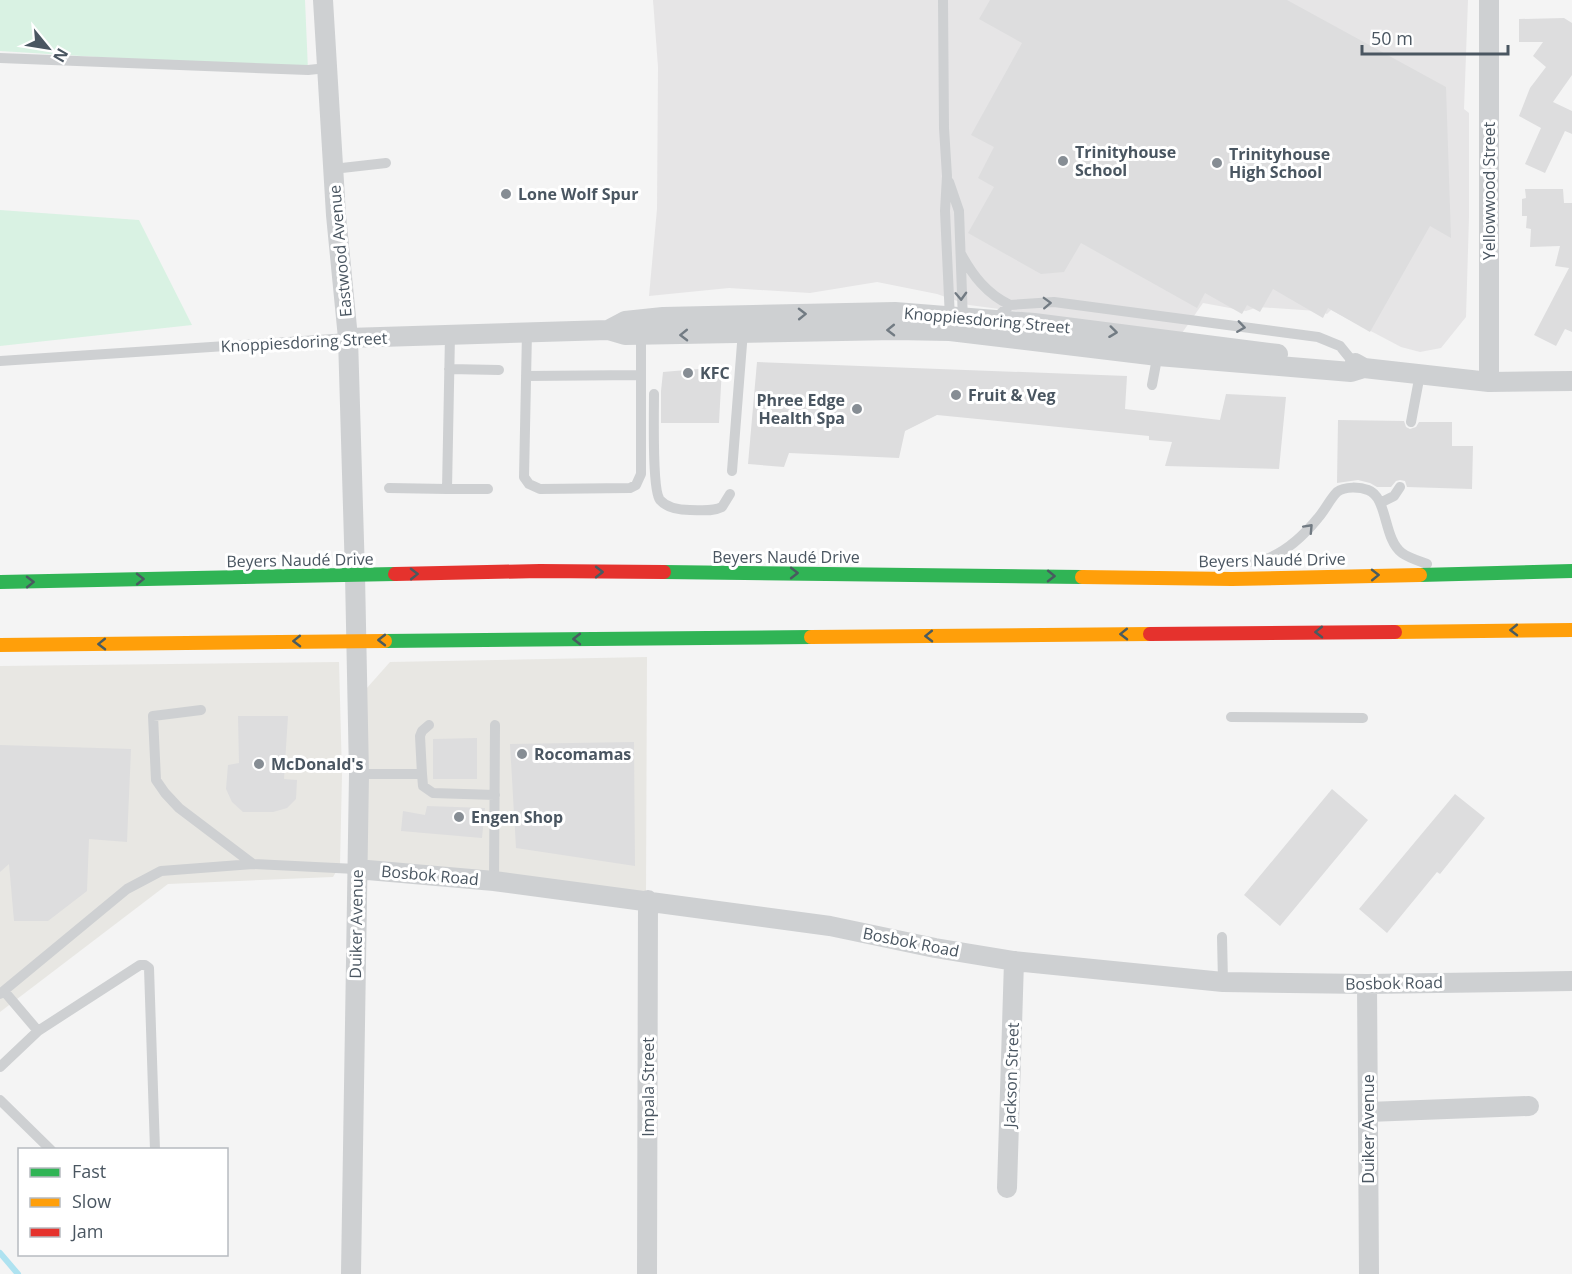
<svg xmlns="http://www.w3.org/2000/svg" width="1572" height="1274" font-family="'Open Sans',sans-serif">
	<rect width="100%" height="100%" fill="#f4f4f4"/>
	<!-- commercial -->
	<path fill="#e8e7e3" d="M647,657L646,895L365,860L366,689L390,662Z
		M339,662L342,774L340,865L333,877L168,884L0,1012V666Z"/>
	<!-- education -->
	<path fill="#e6e5e6" d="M653,0H1468L1464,109L1469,113V217L1466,317L1441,348L1420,352L1401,347L1331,310L1327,314L1317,311L1258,307L1246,311L1203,303L1182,333L969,305L937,294L877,282L810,293L729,288L649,296L657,209L658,67Z"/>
	<!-- green -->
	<path fill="#d9f2e3" d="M0,0H305L308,70L0,51Z
		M0,210L139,220L192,325L0,346Z"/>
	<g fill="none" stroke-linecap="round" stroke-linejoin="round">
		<!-- stream -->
		<path stroke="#aee2f0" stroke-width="6" d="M0,1253L18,1274"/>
	</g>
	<!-- building -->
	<path fill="#ddddde" d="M990,0H1287L1446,87L1451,238L1430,226L1370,332L1328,308L1323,318L1273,289L1260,312L1247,305L1242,314L1205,293L1197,308L1081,243L1064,272L1041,274L968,233L994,187L978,178L994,147L971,135L1022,43L979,19Z
		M1564,18L1572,23V75L1553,102L1572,111V134L1565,131L1545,173L1525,164L1541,128L1519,116L1530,88L1546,67L1533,56L1543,42H1519V19Z
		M1525,189H1563L1564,203H1572V332L1565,329L1556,346L1534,335L1569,268L1555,266L1560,246L1530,247L1531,229L1526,228L1527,216H1522V199L1526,198Z
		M757,362L1127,376L1125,409L1220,420L1226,394L1286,397L1279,469L1165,466L1172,442L1149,440V436L937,415L905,431L899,458L789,453L784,467L748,464Z
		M722,367L719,423H661V391L663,372Z
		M1338,420L1404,421L1406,427L1410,429L1416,427L1419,422H1452V446H1473L1472,489L1407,487L1405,481L1400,480L1396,481L1391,487H1377L1370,483L1358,480L1337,483Z
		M238,716H288L284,779L297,780L296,799L287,808L273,812H243L232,802L226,789L228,765L239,763Z
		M477,738V779H433V739Z
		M634,742L635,866L516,848L510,744Z
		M0,745L131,749L127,842L89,839L87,891L48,921H14L9,864L0,872Z
		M1332,789L1368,820L1280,926L1244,895Z
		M1455,794L1485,818L1440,874L1437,872L1387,933L1359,909Z
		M427,806L485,808L482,838L401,831L403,811L425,815Z"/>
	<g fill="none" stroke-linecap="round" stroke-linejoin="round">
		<!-- lane -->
		<path stroke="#ced0d2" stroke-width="10" d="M943,0L944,128L947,176L945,211L950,319
			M0,58L308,70L327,68
			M333,169L386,163
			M949,182L959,211L963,321
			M961,254C973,276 987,294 1010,305
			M995,319L1010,305L1054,302L1318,337L1340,346L1353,362
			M527,332L524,477L529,484L540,489L630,488L636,485L641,474V335
			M450,335L447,489H488
			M0,361L348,338
			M449,369L499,370
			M526,376L641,375
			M1152,385L1158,353
			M654,394C654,413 652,490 660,500C668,509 680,510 690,510C701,510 712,512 722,507L730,494
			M1411,422L1420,374
			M732,471L743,331
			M389,488L447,489
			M1380,503L1394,496L1400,487
			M1214,563C1231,563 1252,564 1269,558C1288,550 1305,534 1318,518C1325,510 1330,499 1337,492C1345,486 1360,487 1368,490C1388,497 1383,539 1402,553C1409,558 1419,561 1427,564
			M201,710L153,716L156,780L165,793L179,808L253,864L356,869
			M1231,717L1363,718
			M359,774H422L420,736L422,731L429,725
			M422,774L423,786L433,793L495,795
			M494,881L495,725
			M1222,937L1223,982
			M4,991L38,1031
			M0,994L127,889L161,871L253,864
			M0,1067L38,1031L140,965H145L149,968L155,1150
			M0,1100L51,1150"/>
		<!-- street -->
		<path stroke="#ced0d2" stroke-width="20" d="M323,0L336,215L348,338L355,575L359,774L351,1274
			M1489,0V382
			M608,330L625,321L663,317L895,312L1034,323L1278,354
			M348,338L608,330L625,335L895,330L950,331L1158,356L1351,372L1364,368
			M1355,363L1364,368L1489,382L1572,381
			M356,869L494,881L830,926L935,948L1014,961L1223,982L1367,984L1572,981
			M1367,984L1369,1274
			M1368,1112L1529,1106
			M1007,1188L1014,961
			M647,1274L648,900"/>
		<!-- fast -->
		<path stroke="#30b455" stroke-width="14" d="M664,572L1082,577
			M1420,575L1572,571
			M0,582L395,574
			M385,641L811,637"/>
		<!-- slow -->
		<path stroke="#ff9f0a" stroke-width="14" d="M1082,577L1232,579L1420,575
			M1395,632L1572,630
			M811,637L1150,634
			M0,645L385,641"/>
		<!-- jam -->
		<path stroke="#e5322d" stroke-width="14" d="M395,574L540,571L664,572
			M1150,634L1395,632"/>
	</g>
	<!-- one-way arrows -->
	<defs><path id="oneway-chevron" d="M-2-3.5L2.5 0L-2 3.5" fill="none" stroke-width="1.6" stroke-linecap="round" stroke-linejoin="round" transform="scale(1.5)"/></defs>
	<g stroke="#727b83">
		<use href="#oneway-chevron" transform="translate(961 296) rotate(88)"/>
		<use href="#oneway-chevron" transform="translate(1047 303) rotate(-2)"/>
		<use href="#oneway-chevron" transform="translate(802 314) rotate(-1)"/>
		<use href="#oneway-chevron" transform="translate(1241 327) rotate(8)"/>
		<use href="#oneway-chevron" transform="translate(891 330) rotate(179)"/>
		<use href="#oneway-chevron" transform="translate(1113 332) rotate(7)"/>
		<use href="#oneway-chevron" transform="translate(684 335) rotate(179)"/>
		<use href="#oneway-chevron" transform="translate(1309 528) rotate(-47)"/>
	</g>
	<g stroke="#495b60">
		<use href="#oneway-chevron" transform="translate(599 572)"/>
		<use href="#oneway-chevron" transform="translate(794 573)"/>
		<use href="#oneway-chevron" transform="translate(414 574) rotate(-1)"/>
		<use href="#oneway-chevron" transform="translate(1375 575) rotate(-1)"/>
		<use href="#oneway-chevron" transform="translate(1051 576) rotate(1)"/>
		<use href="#oneway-chevron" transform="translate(140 579) rotate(-1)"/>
		<use href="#oneway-chevron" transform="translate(30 582) rotate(-1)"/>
		<use href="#oneway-chevron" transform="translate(1514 630) rotate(179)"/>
		<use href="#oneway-chevron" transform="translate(1319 632) rotate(179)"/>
		<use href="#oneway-chevron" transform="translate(1124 634) rotate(179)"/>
		<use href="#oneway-chevron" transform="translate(929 636) rotate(179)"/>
		<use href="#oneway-chevron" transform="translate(577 639) rotate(180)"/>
		<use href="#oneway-chevron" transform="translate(382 640) rotate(180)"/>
		<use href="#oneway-chevron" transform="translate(297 641) rotate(179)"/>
		<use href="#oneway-chevron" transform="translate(102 644) rotate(179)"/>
	</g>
	<!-- markers -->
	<g fill="#868d94" stroke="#fff" stroke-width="2">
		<circle cx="1063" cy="161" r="6"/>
		<circle cx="1217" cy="163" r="6"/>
		<circle cx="506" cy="194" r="6"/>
		<circle cx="688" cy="373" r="6"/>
		<circle cx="956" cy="395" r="6"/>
		<circle cx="857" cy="409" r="6"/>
		<circle cx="522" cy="754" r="6"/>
		<circle cx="259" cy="764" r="6"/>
		<circle cx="459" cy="817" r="6"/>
	</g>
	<g text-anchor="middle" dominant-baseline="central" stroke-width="6" stroke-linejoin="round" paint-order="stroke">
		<!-- poi labels -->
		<g font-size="16" font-weight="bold" fill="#4a5661" stroke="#fff" text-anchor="start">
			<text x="1075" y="152">Trinityhouse<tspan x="1075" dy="18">School</tspan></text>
			<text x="1229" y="154">Trinityhouse<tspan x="1229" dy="18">High School</tspan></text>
			<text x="518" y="194">Lone Wolf Spur</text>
			<text x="700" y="373">KFC</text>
			<text x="968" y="395">Fruit &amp; Veg</text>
			<text x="845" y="400" text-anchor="end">Phree Edge<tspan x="845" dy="18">Health Spa</tspan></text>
			<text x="534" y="754">Rocomamas</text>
			<text x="271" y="764">McDonald's</text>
			<text x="471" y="817">Engen Shop</text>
		</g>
		<!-- street labels -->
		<g font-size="16" fill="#4a5661" stroke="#fff">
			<text transform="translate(1489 191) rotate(-90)">Yellowwood Street</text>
			<text transform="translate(340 251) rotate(-95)">Eastwood Avenue</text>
			<text transform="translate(987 320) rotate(5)">Knoppiesdoring Street</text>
			<text transform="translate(304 342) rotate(-3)">Knoppiesdoring Street</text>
			<text x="786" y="557">Beyers Naudé Drive</text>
			<text transform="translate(300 560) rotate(-1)">Beyers Naudé Drive</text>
			<text transform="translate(1272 560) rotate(-1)">Beyers Naudé Drive</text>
			<text transform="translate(430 875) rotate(5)">Bosbok Road</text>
			<text transform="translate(356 924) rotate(-89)">Duiker Avenue</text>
			<text transform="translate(911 942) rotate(11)">Bosbok Road</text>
			<text transform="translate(1394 983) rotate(-1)">Bosbok Road</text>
			<text transform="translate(1011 1075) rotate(-88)">Jackson Street</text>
			<text transform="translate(648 1087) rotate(-90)">Impala Street</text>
			<text transform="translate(1368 1129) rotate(-90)">Duiker Avenue</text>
		</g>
	</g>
	<!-- legend -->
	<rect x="18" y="1148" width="210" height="108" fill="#ffffff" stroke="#b7bbc0" stroke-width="1.5"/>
	<rect x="30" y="1168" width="30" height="9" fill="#30b455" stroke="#b7bbc0" stroke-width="1.5"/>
	<text x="72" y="1178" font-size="18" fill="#4a5661">Fast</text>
	<rect x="30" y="1198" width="30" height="9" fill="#ff9f0a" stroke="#b7bbc0" stroke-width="1.5"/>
	<text x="72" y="1208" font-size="18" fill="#4a5661">Slow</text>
	<rect x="30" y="1228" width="30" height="9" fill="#e5322d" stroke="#b7bbc0" stroke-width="1.5"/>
	<text x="72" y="1238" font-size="18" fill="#4a5661">Jam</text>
	<!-- north arrow -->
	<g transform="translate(48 48) rotate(120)" stroke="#ffffff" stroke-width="4.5" paint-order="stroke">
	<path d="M0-4.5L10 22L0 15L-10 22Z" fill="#4a5661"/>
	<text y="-9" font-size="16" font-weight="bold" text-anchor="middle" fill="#4a5661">N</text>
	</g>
	<!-- scale -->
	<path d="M1362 45v9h146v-9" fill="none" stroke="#4a5661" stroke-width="3"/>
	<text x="1371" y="45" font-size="18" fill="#4a5661" stroke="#ffffff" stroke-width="4.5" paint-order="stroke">50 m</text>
</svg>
